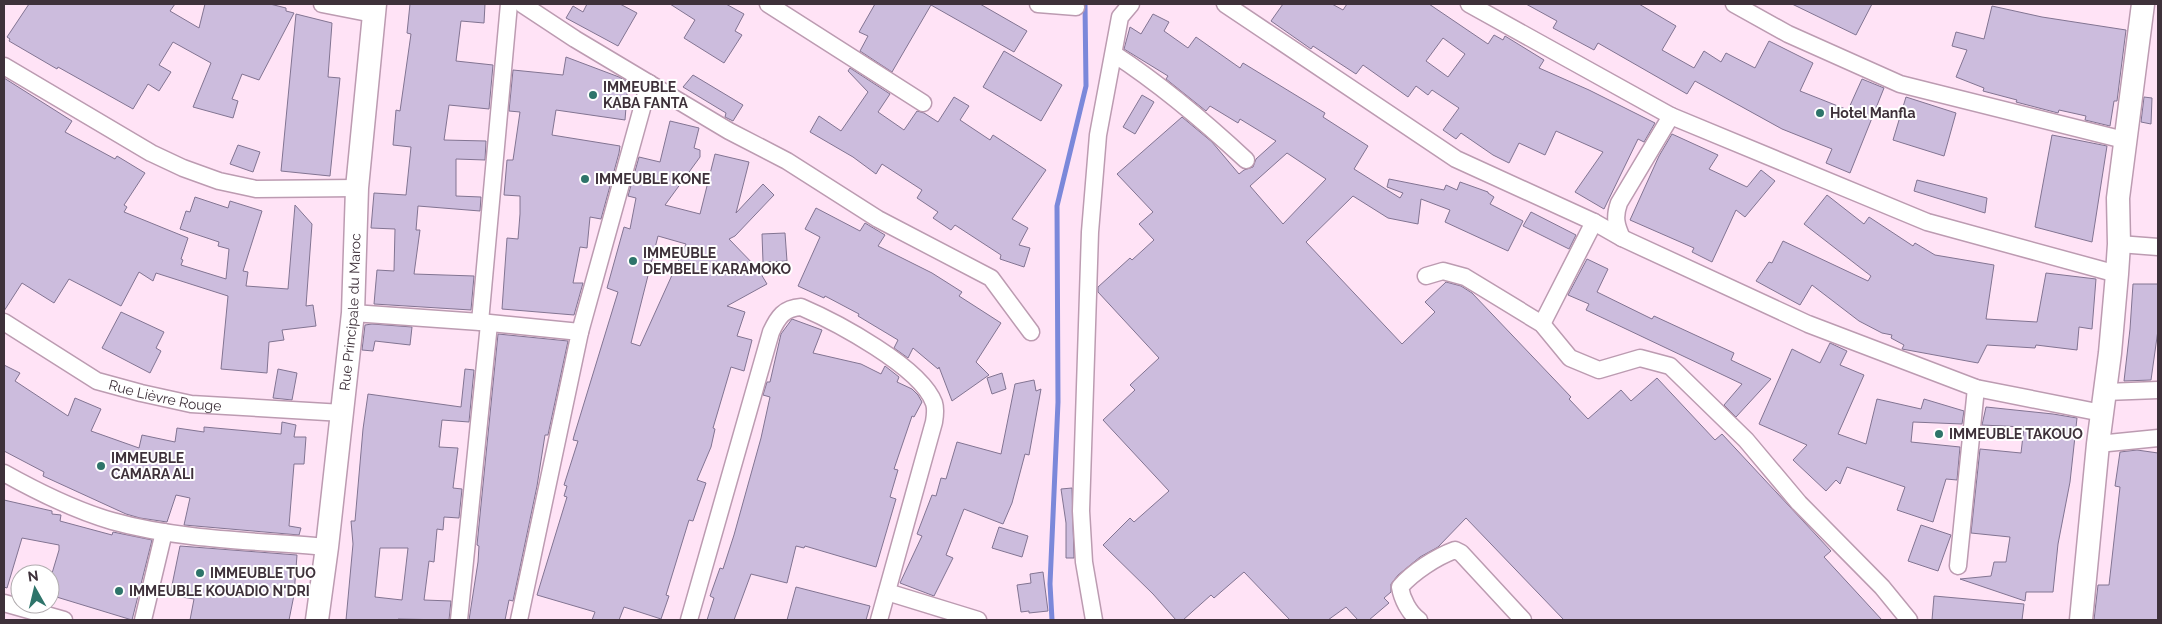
<svg xmlns="http://www.w3.org/2000/svg" width="2162" height="624" font-family="Raleway,sans-serif">
	<rect width="100%" height="100%" fill="#ffe3f6"/>
	<g fill="none" stroke-linecap="round" stroke-linejoin="round">
		<!-- stream -->
		<path stroke="#7b88da" stroke-width="5" d="M1052,620L1050,584L1058,402L1057,206L1086,86L1085,4"/>
	</g>
	<!-- building -->
	<path fill="#ccbcdd" stroke="#827492" fill-rule="evenodd" d="M29,4H175L170,11L199,28L205,4H270L286,8V11L294,13L259,80L242,74L232,99L238,101L233,118L193,107L211,63L173,42L159,65L171,72L159,91L148,84L133,109L58,67L57,69L9,41L10,39L7,37Z
		M410,4H485L484,23L461,21L456,61L493,65L489,109L449,105L444,140L486,141L485,160L456,159V196L481,197L480,211L418,206L416,230H420L414,274L474,276L471,310L374,304L377,270L394,271L395,229L371,228L374,193L406,195L411,147L393,145L396,110L400,111L411,34L407,33Z
		M587,4H620L637,13L618,46L566,18L573,6L583,12Z
		M670,4H726L744,14L735,31L742,35L724,63L684,38L695,20Z
		M875,4H980L1027,31L1014,52L931,5L892,72L860,51L868,36L859,32Z
		M1283,4H1332L1343,10L1347,4H1429L1488,44L1494,35L1503,40L1505,36L1544,60L1539,68L1589,90L1655,123L1644,142L1638,139L1604,209L1575,192L1603,152L1556,131L1545,155L1519,143L1509,163L1493,155L1461,133L1456,139L1443,130L1459,108L1432,90L1428,95L1416,86L1408,97L1363,65L1356,74L1313,46L1311,49L1271,21ZM1443,38L1465,54L1448,77L1426,61Z
		M1526,4H1639L1676,26L1662,50L1694,68L1704,51L1721,62L1726,53L1755,68L1769,41L1813,63L1800,91L1848,110L1862,79L1884,88L1850,173L1826,163L1832,149L1782,129L1695,81L1687,94L1598,43L1594,50L1553,28L1557,21Z
		M1792,4H1872L1856,35Z
		M1992,6L2042,17L2126,30L2117,101H2114L2110,126L2085,120L2086,116L2059,110L2058,113L2016,102L2017,100L1983,91L1984,88L1956,77L1967,50L1952,46L1956,32L1984,39Z
		M296,14L332,23L328,77L340,78L330,176L281,171Z
		M1153,14L1169,22L1164,31L1188,48L1196,37L1240,68L1243,63L1325,113L1323,117L1368,146L1354,169L1400,198L1403,193L1387,187L1389,179L1444,190L1446,185L1457,190L1460,182L1488,192V193L1494,197L1490,204L1523,221L1508,251L1445,222L1450,210L1421,199L1418,224L1388,218L1353,196L1306,242L1402,344L1435,312L1425,302L1446,282L1461,286L1472,293L1571,397L1569,399L1588,419L1621,390L1631,401L1657,378L1715,440L1722,434L1831,551L1824,557L1882,620H1564L1466,518L1438,547L1420,557L1398,575L1391,584V592L1384,598L1389,603L1369,620H1358L1346,607L1328,620H1290L1244,572L1214,598L1211,595L1183,620H1176L1153,594L1103,545L1130,518L1134,522L1169,491L1103,420L1135,390L1130,385L1159,358L1098,292V287L1130,258L1132,260L1154,240L1139,224L1153,212L1117,174L1182,117L1212,142L1239,174L1244,170L1253,167L1256,159L1276,141L1240,119L1238,123L1210,106L1206,111L1166,79L1168,76L1124,49L1130,27L1141,34ZM1287,153L1326,179L1283,224L1250,186Z
		M1004,51L1062,85L1041,121L983,87Z
		M566,57L619,77L628,82L625,120L556,110L552,135L620,146L619,153L601,219L590,217L587,248L580,247L573,283H583L574,315L502,309L507,238L518,239L520,214V196L504,195L507,160H513L520,112L509,111L513,70L563,75Z
		M850,68L890,94L878,112L904,130L917,111L924,113L938,122L954,97L969,106L960,120L990,140L993,135L1046,170L1012,219L1028,228L1019,245L1030,248L1024,267L1000,259L1001,255L955,225L951,230L933,218L938,212L917,198L922,190L882,164L876,174L853,157L810,132L819,116L841,131L868,92L848,71Z
		M693,75L743,105L733,121L725,117L726,113L683,87Z
		M4,78L72,121L65,132L115,159L117,156L145,173L124,205L127,207L124,212L188,238L181,259L183,260L181,265L226,279L229,249L218,246L219,242L180,229L186,211L190,212L195,197L228,208L230,201L262,211L243,271L248,272L246,286L288,289L295,205L312,224L306,306L313,305L316,326L282,330L284,340L269,342L267,373L221,369L228,296L156,273L153,281L139,272L121,306L69,279L54,303L22,283L4,311Z
		M1142,95L1154,102L1135,134L1123,127Z
		M1906,97L1956,113L1944,156L1893,140Z
		M2144,97L2152,98L2151,124L2141,122Z
		M670,121L699,128L694,148L700,150V157L665,205L700,214L715,154L749,162L736,213L763,184L774,195L735,236L729,239L758,269L767,284L727,306L745,312L737,336L752,340L744,371L731,367L713,428L715,429L711,447L697,480L706,483L693,521L689,520L666,595L669,596L661,619L624,607L619,620H592L595,612L537,595L567,497L564,496L567,486L564,485L578,441L573,440L574,436L618,292L607,288L624,227L630,229L636,198L628,196L639,157L660,162ZM658,236L686,244L640,346L631,343Z
		M1672,134L1718,155L1709,169L1747,187L1761,170L1775,181L1745,217L1736,210L1712,262L1692,252L1694,248L1630,220L1659,156Z
		M2052,135L2107,146L2092,242L2035,227Z
		M238,145L260,152L253,172L230,164Z
		M1917,180L1987,198L1985,213L1914,191Z
		M1827,195L1864,224L1869,217L1913,246L1915,243L1935,255L1994,265L1986,319L2037,322L2046,273L2096,279L2092,329L2079,327L2077,350L2036,345L2035,348L1987,345L1978,363L1902,349L1904,345L1891,338L1892,335L1882,333L1859,321L1812,285L1800,305L1756,281L1769,262L1772,263L1783,241L1868,281L1871,276L1804,224Z
		M816,208L860,231L865,223L885,235L878,246L932,273L962,292L959,296L1001,323L976,362L989,375L952,401L939,367L938,369L913,348L908,358L894,348L898,340L858,316L859,314L825,296L824,298L798,286L820,237L805,229Z
		M1531,212L1576,235L1569,249L1523,226Z
		M785,233L787,261L763,262L762,234Z
		M1587,259L1608,269L1597,292L1652,319L1654,316L1734,353L1731,360L1771,379L1736,417L1724,405L1742,384L1586,310L1589,304L1568,295Z
		M2133,284H2158V330L2151,380L2124,381L2130,329Z
		M121,312L164,332L156,348L161,351L150,373L102,348Z
		M792,319L822,330L813,353L861,364L881,374L885,366L899,377L897,382L912,389L918,395L922,402L914,417L912,416L894,469L898,470L890,497L896,499L876,567L805,546L804,548L796,546L787,583L751,574L734,620H707L714,598L710,596L720,568L723,569L734,535L761,438L770,397L763,395L767,382H770L781,334Z
		M372,324L412,327L410,345L375,341L373,351L362,350L365,325Z
		M498,334L568,341L548,435H545L537,486L513,601L509,600L505,620H469L478,562L479,546L477,545Z
		M1830,343L1847,351L1840,365L1864,375L1838,434L1866,444L1877,399L1921,409L1924,399L1964,411L1962,424L1913,422L1911,442L1960,447L1957,480L1946,479L1933,522L1897,510L1905,487L1847,467L1840,484L1836,480L1826,491L1793,460L1807,445L1759,424L1792,349L1820,363Z
		M4,365L20,373L15,381L68,416L75,398L101,409L91,431L139,448L142,435L175,442L177,428L204,432V427L281,434L282,422L296,425L294,437H306L304,464H294L289,526L301,528L299,535L184,525L190,498L176,495L167,522L140,518L126,514L43,476L44,472L4,451Z
		M278,369L297,373L292,400L273,398Z
		M465,369L474,370L469,422L442,420L439,447L458,448L453,488L462,489L459,518L444,517L443,530L437,529L434,562L429,561L424,600L451,601L449,620L398,619V620H346L353,544L351,521H355L363,429L368,394L461,407ZM380,548H408L402,600L375,597Z
		M1002,373L1006,389L992,394L987,378Z
		M1034,380L1036,391L1041,389L1029,455L1025,454L1012,503L1003,524L964,509L946,555L953,558L934,596L900,583L922,536L917,534L932,495L936,496L941,478L946,479L957,442L1001,454L1015,384Z
		M1986,407L2053,414L2077,418L2070,482L2058,544L2053,592H2026L2025,601L1960,579L1991,576L1994,562H2006L2010,537L1971,533L1980,449L2021,453L2024,427L1982,425Z
		M2137,450L2158,453V620H2094L2098,585H2109L2120,487L2115,486L2120,452Z
		M1072,488L1074,558H1066V523L1061,489Z
		M4,500L52,511V514L61,515L60,521L112,535L113,532L152,540L132,620L50,595V580L59,550V545L22,538L7,588L4,587Z
		M1921,525L1951,535L1938,571L1908,561Z
		M999,527L1028,536L1022,557L992,548Z
		M180,546L297,555L294,595L289,620H190L194,599L170,595Z
		M1043,572L1048,611L1029,613V611L1021,612L1017,585L1031,583L1030,574Z
		M796,587L870,606L866,620H787Z
		M1934,596L2024,604L2022,620H1932Z"/>
	<g fill="none" stroke-linecap="round" stroke-linejoin="round">
		<defs>
			<g id="street">
				<path d="M322,4L373,14"/>
				<path d="M522,4L575,39L729,131L787,161L878,219L991,278L1031,332"/>
				<path d="M768,4L923,103"/>
				<path d="M1038,4L1076,7"/>
				<path d="M1225,4L1456,159L1594,222L1622,238L1808,324L1976,388L2102,413"/>
				<path d="M1469,4L1671,116L1619,203C1614,217 1616,225 1622,238"/>
				<path d="M1734,4L1788,34L1900,84L2124,140"/>
				<path d="M1114,54C1163,86 1204,121 1246,160"/>
				<path d="M4,66L151,153L183,168L219,181L256,189L357,188"/>
				<path d="M1671,116L1927,222L2117,274"/>
				<path d="M2119,244L2158,247"/>
				<path d="M1426,276L1443,271L1465,277L1542,324L1570,358L1599,370L1640,358L1670,366L1746,440L1799,503L1882,587L1909,620"/>
				<path d="M353,313L480,322L580,332L519,620"/>
				<path id="s1" d="M4,322L97,381L141,393L191,404L343,413"/>
				<path d="M480,322L509,4"/>
				<path d="M1542,324L1594,222"/>
				<path d="M580,332L649,83"/>
				<path d="M2105,392L2158,390"/>
				<path d="M2098,444L2158,438"/>
				<path d="M4,473C38,492 74,510 112,521C179,540 258,541 327,547"/>
				<path d="M1958,566L1976,388"/>
				<path d="M887,592L978,620"/>
				<path d="M4,603L64,620"/>
				<path d="M143,620L164,532"/>
				<path d="M459,620L489,324"/>
				<path d="M689,620L771,332C778,317 784,308 801,307C836,322 921,367 934,403C936,409 935,416 934,422L879,620"/>
				<path d="M1094,620L1084,562L1081,511L1090,232L1098,135L1120,17L1131,4"/>
				<path d="M1419,620C1409,613 1402,599 1400,587C1413,572 1436,557 1455,550L1461,553L1523,620"/>
			</g>
			<g id="secondary">
				<path id="s2" d="M317,620L327,547L353,313L357,188L375,4"/>
				<path d="M2081,620L2098,444L2110,353L2117,274L2119,244L2118,198L2143,4"/>
			</g>
		</defs>
		<!-- street casing -->
		<use href="#street" stroke="#bc9bb1" stroke-width="19"/>
		<!-- secondary casing -->
		<use href="#secondary" stroke="#bc9bb1" stroke-width="25"/>
		<!-- street -->
		<use href="#street" stroke="#fff" stroke-width="16"/>
		<!-- secondary -->
		<use href="#secondary" stroke="#fff" stroke-width="22"/>
	</g>
	<!-- markers -->
	<g fill="#2e746a" stroke="#fff" stroke-width="2">
		<circle cx="593" cy="95" r="5"/>
		<circle cx="1820" cy="113" r="5"/>
		<circle cx="585" cy="179" r="5"/>
		<circle cx="633" cy="261" r="5"/>
		<circle cx="1939" cy="434" r="5"/>
		<circle cx="101" cy="466" r="5"/>
		<circle cx="200" cy="573" r="5"/>
		<circle cx="119" cy="591" r="5"/>
	</g>
	<g text-anchor="middle" dominant-baseline="central" stroke-width="4" stroke-linejoin="round" paint-order="stroke">
		<!-- poi labels -->
		<g font-size="14" font-weight="bold" fill="#3e313a" stroke="#fff" text-anchor="start">
			<text x="603" y="87">IMMEUBLE<tspan x="603" dy="16">KABA FANTA</tspan></text>
			<text x="1830" y="113">Hotel Manfla</text>
			<text x="595" y="179">IMMEUBLE KONE</text>
			<text x="643" y="253">IMMEUBLE<tspan x="643" dy="16">DEMBELE KARAMOKO</tspan></text>
			<text x="1949" y="434">IMMEUBLE TAKOUO</text>
			<text x="111" y="458">IMMEUBLE<tspan x="111" dy="16">CAMARA ALI</tspan></text>
			<text x="210" y="573">IMMEUBLE TUO</text>
			<text x="129" y="591">IMMEUBLE KOUADIO N'DRI</text>
		</g>
		<!-- street labels -->
		<g font-size="14" fill="#3e313a" stroke="#fff">
			<text stroke="none"><textPath href="#s2" startOffset="310">Rue Principale du Maroc</textPath></text>
			<text stroke="none"><textPath href="#s1" startOffset="180">Rue Lièvre Rouge</textPath></text>
		</g>
	</g>
	<!-- border -->
	<rect width="2162" height="624" fill="none" stroke="#3e313a" stroke-width="10"/>
	<!-- north arrow -->
	<g transform="translate(35 589) rotate(352)"><circle r="24" fill="#ffffff" stroke="#b2adb0"/>
	<path d="M0-4L9 19L0 12L-9 19Z" fill="#2e746a"/>
	<text y="-8" font-size="14" font-weight="bold" text-anchor="middle" fill="#3e313a">N</text>
	</g>
</svg>
